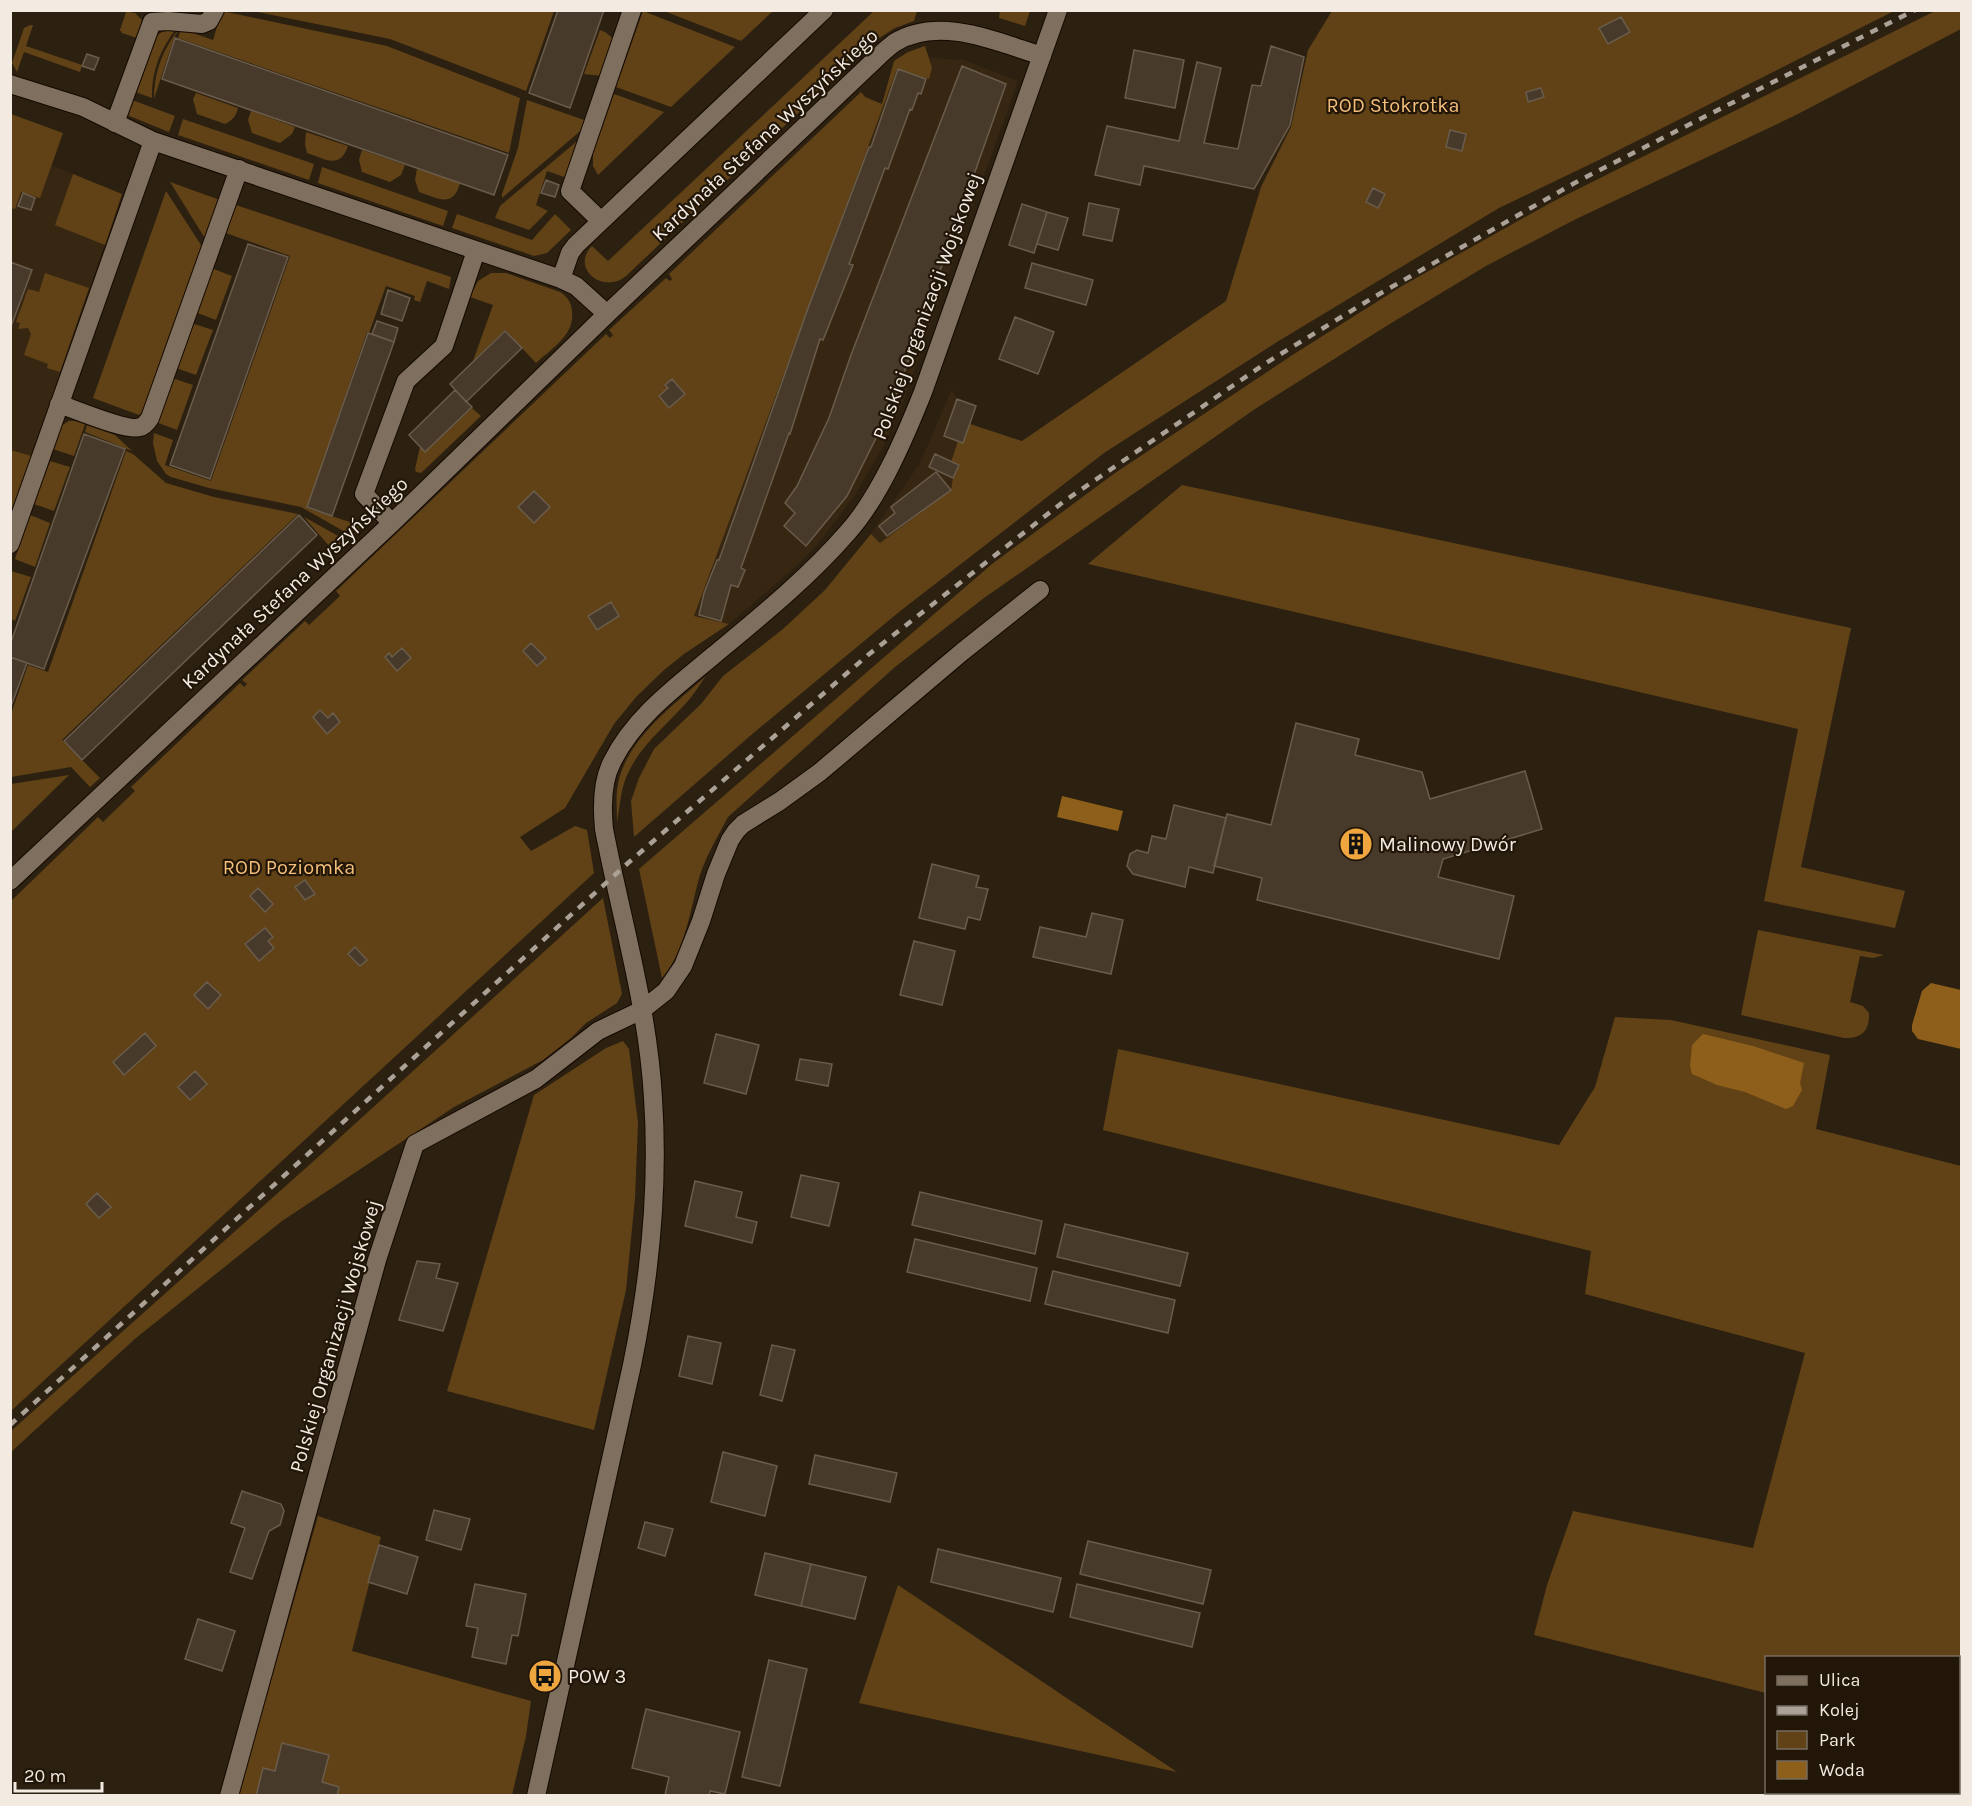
<svg xmlns="http://www.w3.org/2000/svg" width="1972" height="1806" font-family="Karla,sans-serif">
	<rect width="100%" height="100%" fill="#2c2011"/>
	<!-- built -->
	<path fill="#372712" d="M902,56L964,60L1018,81L900,410L882,448L855,495L818,544L794,568L729,624L694,616Z
		M11,149L122,194L11,516Z
		M952,389L957,399L976,406L963,443L958,441L951,461L959,465L953,478L951,490L880,543L871,534L920,463Z"/>
	<!-- green -->
	<path fill="#614216" d="M123,11L135,13L142,20L137,38L122,33L120,30L126,12Z
		M222,11L387,46L520,98L509,153L178,38L181,29L213,40Z
		M253,11H554L526,91L390,39Z
		M643,11L735,47L671,107L616,87Z
		M664,11H773L741,41Z
		M874,11H917L914,21L895,28L873,42L626,276C603,295 570,268 592,246L608,261Z
		M1000,11V10L1030,11L1025,26L999,18Z
		M1332,11H1894L1601,159L1499,208L1277,342L1104,453L899,612L750,736L634,837L631,801L639,778L654,749L701,704L723,676L783,629L825,590L871,534L880,543L951,490L953,478L959,466L951,462L958,441L963,442L970,424L1022,441L1226,301L1261,187L1291,127L1308,50Z
		M1935,11H1961V29L1792,117L1576,219L1486,266L1388,325L1255,409L984,598L895,667L728,817C718,836 707,854 700,875C690,909 686,950 662,978L639,869L992,564L1115,473L1294,354L1402,286L1552,202Z
		M30,25H33L26,46L82,65L80,72L24,52L17,72L12,63L24,28Z
		M176,29C160,49 151,73 152,98L135,92L155,37L162,32Z
		M179,29L174,38L154,99C154,73 162,50 179,29Z
		M600,30L605,32L615,40L603,76L584,74Z
		M925,46L932,68L929,79L897,69L694,616L729,624L684,654L664,670L636,697L614,724L565,808L520,837L531,851L575,826L587,830L594,873L11,1411V901L98,817L103,822L106,819L135,791L131,787L240,683L244,687L247,684L242,680L305,621L309,625L340,596L336,591L606,334L610,338L613,335L609,330L666,278L670,281L672,279L669,274L861,92L865,97L882,104L894,61L908,52Z
		M196,93L238,108C236,116 233,120 225,124L197,114L193,99Z
		M614,94L664,112L598,175L593,166V153Z
		M132,100L175,116L169,132L127,115Z
		M527,100L587,121L585,127L502,198V194L518,148Z
		M251,111L295,127L292,134L280,143L252,133L248,120Z
		M11,114L63,133L40,198L21,192L15,209L10,208Z
		M183,119L314,164L309,180L178,135Z
		M306,132L348,146C340,170 325,159 307,153L305,144Z
		M582,137L567,178L547,171L536,205L548,211L529,230L495,218L500,206Z
		M362,150L405,165L401,175L390,182L362,172L359,160Z
		M322,167L448,211L443,226L318,183Z
		M417,169L460,183C453,209 438,198 419,192L415,180Z
		M73,174L122,194L105,245L55,225Z
		M170,182L220,200L206,240Z
		M166,191L203,248L147,407L139,415L93,398Z
		M233,204L451,277L449,289L427,281L420,302L414,300L415,296L386,286L369,333L367,332L307,508L362,526L354,537L301,507L209,488L171,477L166,474L157,461L153,443L154,433L173,440L165,465L211,481L290,256L223,232Z
		M457,214L532,240L555,214L571,230L547,253L534,256L452,228Z
		M211,268L232,276L216,320L195,312Z
		M45,273L89,288L60,372L47,368L48,364L24,355L31,334L28,328L18,329L20,323L16,322L28,289L39,292Z
		M491,273H506L560,292C567,296 571,302 572,311C575,335 552,348 536,363L505,330L473,361L493,305L470,297L478,281Z
		M191,323L213,330L196,375L176,368Z
		M172,378L193,385L177,430L156,422Z
		M472,408L481,416L421,473L416,472L415,469L420,447L425,452Z
		M69,421H75L85,424L74,456L53,449L61,426Z
		M87,425L115,435L132,451L85,432Z
		M11,450L31,456L11,516Z
		M126,451L133,454L166,483L214,497L298,514L62,740L100,778L90,787L71,767L11,777V714L28,665L48,672Z
		M50,461L70,467L54,511L34,504Z
		M1182,485L1851,628L1801,867L1905,891L1895,928L1764,901L1798,729L1088,564Z
		M30,515L50,523L35,567L15,559Z
		M304,517L349,542L336,554Z
		M11,571L31,577L15,621L11,619Z
		M706,676C699,685 694,695 686,703C667,725 644,742 630,769C621,785 620,805 617,823C617,812 616,801 617,790C623,741 672,707 706,676Z
		M69,775L11,832V784Z
		M603,898L622,994L617,1003L586,1023L571,1038L543,1060L454,1107L282,1221L136,1338L11,1452V1431L335,1142Z
		M1758,930L1884,955L1873,958L1860,956L1850,1002L1863,1006L1869,1013C1870,1030 1862,1039 1844,1038L1741,1015Z
		M1615,1017L1671,1020L1830,1055L1816,1129L1961,1166V1760L1958,1759V1658H1766V1693L1534,1635L1547,1585L1573,1511L1753,1548L1805,1353L1585,1294L1591,1251L1103,1130L1118,1049L1559,1145L1595,1087Z
		M623,1041L629,1049L638,1123L635,1198L626,1290L594,1430L447,1391L534,1095L606,1048Z
		M318,1516L381,1537L352,1651L531,1701L526,1736L512,1795L238,1796Z
		M898,1585L1177,1772L859,1703Z"/>
	<!-- water -->
	<path fill="#8e5f1a" d="M1062,796L1123,811L1118,831L1057,817Z
		M1931,983L1961,990V1049L1918,1039L1912,1031V1025L1922,991Z
		M1703,1034L1753,1046L1804,1063L1800,1083L1802,1090L1793,1106L1786,1109L1745,1092L1717,1085L1692,1074L1690,1066L1692,1045Z
		M1959,1759L1961,1760V1795L1841,1796L1830,1793L1958,1792Z"/>
	<!-- building -->
	<path fill="#483a2b" stroke="#6a5c4b" stroke-width="1.5" d="M558,10H604L570,108L529,93Z
		M1621,17L1630,32L1608,44L1599,28Z
		M175,38L508,155L494,195L162,79Z
		M1271,46L1304,57L1290,125L1254,189L1144,166L1140,185L1095,175L1107,126L1179,141L1197,62L1221,68L1204,143L1238,149L1252,85L1261,86Z
		M1134,50L1184,60L1175,108L1125,98Z
		M87,54L99,58L94,70L82,66Z
		M962,66L1006,84L893,404L847,496L806,546L784,526L795,513L785,503L797,486L829,418L851,355Z
		M898,69L926,79L921,94L918,93L912,110L910,109L888,169L885,168L849,264L853,265L823,340L820,339L790,434L789,433L741,568L745,570L738,587L731,585L721,621L699,615L704,593L717,560H719L807,311L869,147H871Z
		M1541,88L1544,97L1528,102L1526,92Z
		M1450,130L1466,134L1462,151L1446,147Z
		M546,180L559,185L555,197L541,193Z
		M1373,188L1385,194L1378,208L1366,202Z
		M23,193L35,198L31,210L18,206Z
		M1089,203L1119,209L1112,241L1083,235Z
		M1022,204L1047,212L1034,253L1009,245Z
		M1047,212L1068,218L1058,250L1037,244Z
		M248,244L288,257L210,479L170,465Z
		M10,262L32,270L10,329Z
		M1032,263L1093,280L1086,305L1025,288Z
		M388,290L410,298L402,321L381,314Z
		M1015,317L1054,332L1038,374L999,359Z
		M377,321L398,328L394,342L372,334Z
		M505,331L522,348L466,402L450,384Z
		M368,333L394,342L332,516L307,507Z
		M672,379L685,394L669,408L659,396L668,388L665,385Z
		M455,390L472,407L425,452L409,435Z
		M957,399L976,406L963,443L944,436Z
		M84,434L125,449L44,669L10,657V645Z
		M935,454L959,465L953,478L929,467Z
		M936,472L951,490L887,536L879,526L895,513L891,507Z
		M534,491L550,507L534,523L518,507Z
		M299,515L317,535L82,760L64,741Z
		M611,602L619,616L597,630L588,616Z
		M531,643L546,658L537,666L523,651Z
		M402,648L411,658L397,671L385,657L389,653L392,657Z
		M10,657L27,663L10,709Z
		M320,710L328,718L333,713L340,722L327,734L313,717Z
		M1296,723L1359,739L1355,755L1422,772L1430,799L1525,771L1542,829L1443,859L1438,877L1514,896L1499,959L1257,900L1262,878L1214,866L1227,814L1271,825Z
		M1174,805L1226,818L1213,873L1189,867L1185,887L1133,874L1127,866L1130,854L1137,850L1148,853L1152,836L1166,839Z
		M932,864L979,876L976,887L988,889L980,920L968,917L965,929L919,918Z
		M305,880L315,894L305,900L295,887Z
		M258,888L273,904L265,912L250,896Z
		M1092,913L1123,920L1111,974L1033,957L1040,927L1086,937Z
		M265,928L273,937L268,941L274,948L259,961L245,944Z
		M914,941L955,951L942,1005L900,995Z
		M355,947L367,960L360,966L348,954Z
		M207,982L221,995L208,1009L194,995Z
		M145,1033L156,1046L124,1075L113,1062Z
		M716,1034L759,1045L746,1094L704,1083Z
		M800,1059L832,1064L828,1086L796,1080Z
		M195,1071L207,1084L190,1100L178,1087Z
		M801,1175L839,1183L829,1226L791,1217Z
		M695,1181L742,1192L736,1217L757,1222L752,1243L685,1226Z
		M920,1192L1042,1221L1035,1254L912,1225Z
		M97,1193L111,1207L99,1218L86,1204Z
		M1065,1224L1188,1253L1180,1286L1057,1257Z
		M915,1239L1037,1268L1030,1301L907,1272Z
		M417,1261L440,1264L436,1278L458,1283L443,1331L399,1320Z
		M1053,1271L1175,1300L1168,1333L1045,1304Z
		M688,1336L721,1343L712,1384L679,1376Z
		M772,1345L795,1350L782,1401L760,1395Z
		M723,1452L777,1466L765,1516L711,1502Z
		M815,1455L897,1473L890,1502L809,1484Z
		M242,1491L281,1504L284,1511L280,1525L269,1531L252,1579L230,1572L245,1528L231,1523Z
		M434,1510L470,1519L461,1550L426,1540Z
		M645,1522L673,1529L665,1556L638,1548Z
		M1088,1541L1211,1570L1203,1604L1080,1574Z
		M379,1545L418,1557L407,1594L368,1582Z
		M938,1549L1061,1578L1053,1612L931,1582Z
		M765,1553L811,1564L801,1606L755,1595Z
		M811,1564L866,1577L855,1619L801,1606Z
		M475,1584L526,1594L518,1636L512,1635L506,1664L472,1657L478,1628L466,1626Z
		M1077,1584L1200,1613L1192,1647L1070,1617Z
		M198,1619L235,1631L222,1671L185,1659Z
		M769,1660L807,1669L780,1786L742,1777Z
		M646,1709L740,1732L725,1794L710,1791L709,1796L665,1795L669,1777L632,1768Z
		M282,1743L329,1755L322,1782L339,1787L337,1796H256L263,1768L275,1771Z"/>
	<g fill="none" stroke-linecap="round" stroke-linejoin="round">
		<defs>
			<path id="minor" d="M10,84L83,107L153,141L561,279L576,286L607,314
				M115,123L152,22L168,21L202,24L209,21L215,10
				M601,221L570,191L632,10
				M561,279L570,253L576,245L824,10
				M59,404C74,409 128,432 140,427C145,426 147,422 150,418L239,169
				M392,523L364,494L406,381L444,346L476,251
				M10,544L153,141
				M10,881L392,523L607,314L880,55C884,51 889,47 894,43C939,15 997,42 1042,56
				M229,1796L377,1260L415,1144L536,1079L598,1031L642,1010L666,991L683,966L701,921L716,874L730,840L736,831L743,824L780,801L820,772L962,652L1040,590
				M536,1796L632,1365C650,1277 659,1188 653,1098C648,1007 621,918 604,829C602,808 602,781 612,762C634,717 677,686 714,655C761,616 808,578 848,532C880,496 905,437 923,392L1058,10"/>
		</defs>
		<!-- minor casing -->
		<use href="#minor" stroke="#140900" stroke-width="20"/>
		<!-- minor -->
		<use href="#minor" stroke="#7e6f5e" stroke-width="18"/>
		<!-- rail -->
		<path stroke="#aba196" stroke-width="4.5" stroke-dasharray="8 8" stroke-linecap="butt" d="M10,1425L628,863L868,655L1063,502L1266,363L1374,297L1580,180L1915,10"/>
	</g>
	<!-- icons -->
	<defs>
		<symbol id="building-disc" viewBox="-11 -11 22 22"><circle r="9.5" fill="#f0a63e" stroke="#221608"/><path d="M-4-6H4V6H1V3H-1V6H-4ZM-2.5-4.3h1.7v1.8h-1.7ZM.8-4.3h1.7v1.8H.8ZM-2.5-1h1.7V.8h-1.7ZM.8-1h1.7V.8H.8Z" fill="#111"/></symbol>
		<symbol id="bus-disc" viewBox="-11 -11 22 22"><circle r="9.5" fill="#f0a63e" stroke="#221608"/><path d="M-5-6H5V4H4V6H2V4H-2V6H-4V4H-5ZM-3.5-4V0h7V-4ZM-3.5 1.2v1.5H-2V1.2ZM2 1.2v1.5H3.5V1.2Z" fill="#111"/></symbol>
	</defs>
	<g fill-rule="evenodd">
		<use href="#building-disc" x="1337" y="825" width="38" height="38"/>
		<use href="#bus-disc" x="526" y="1657" width="38" height="38"/>
	</g>
	<g text-anchor="middle" dominant-baseline="central" stroke-width="4.5" stroke-linejoin="round" paint-order="stroke">
		<!-- park labels -->
		<g font-size="20" fill="#f5bf7b" stroke="#221608">
			<text x="1393" y="105">ROD Stokrotka</text>
			<text x="289" y="867">ROD Poziomka</text>
		</g>
		<!-- street labels -->
		<g font-size="20" fill="#f3eae1" stroke="#221608">
			<text transform="translate(765 135) rotate(-43)">Kardynała Stefana Wyszyńskiego</text>
			<text transform="translate(927 306) rotate(-70)">Polskiej Organizacji Wojskowej</text>
			<text transform="translate(295 583) rotate(-43)">Kardynała Stefana Wyszyńskiego</text>
			<text transform="translate(335 1336) rotate(-74)">Polskiej Organizacji Wojskowej</text>
		</g>
		<!-- poi labels -->
		<g font-size="20" fill="#f3eae1" stroke="#221608" text-anchor="start">
			<text x="1379" y="844">Malinowy Dwór</text>
			<text x="568" y="1676">POW 3</text>
		</g>
	</g>
	<!-- border -->
	<rect width="1972" height="1806" fill="none" stroke="#f3eae1" stroke-width="24"/>
	<!-- legend -->
	<rect x="1765" y="1656" width="195" height="138" fill="#221608" stroke="#766b5f" stroke-width="1.5"/>
	<rect x="1777" y="1676" width="30" height="9" fill="#7e6f5e" stroke="#766b5f" stroke-width="1.5"/>
	<text x="1819" y="1686" font-size="18" fill="#f3eae1">Ulica</text>
	<rect x="1777" y="1706" width="30" height="9" fill="#aba196" stroke="#766b5f" stroke-width="1.5"/>
	<text x="1819" y="1716" font-size="18" fill="#f3eae1">Kolej</text>
	<rect x="1777" y="1731" width="30" height="18" fill="#614216" stroke="#766b5f" stroke-width="1.5"/>
	<text x="1819" y="1746" font-size="18" fill="#f3eae1">Park</text>
	<rect x="1777" y="1761" width="30" height="18" fill="#8e5f1a" stroke="#766b5f" stroke-width="1.5"/>
	<text x="1819" y="1776" font-size="18" fill="#f3eae1">Woda</text>
	<!-- scale -->
	<path d="M15 1782v9h87v-9" fill="none" stroke="#f3eae1" stroke-width="3"/>
	<text x="24" y="1782" font-size="18" fill="#f3eae1" stroke="#221608" stroke-width="4.5" paint-order="stroke">20 m</text>
</svg>
